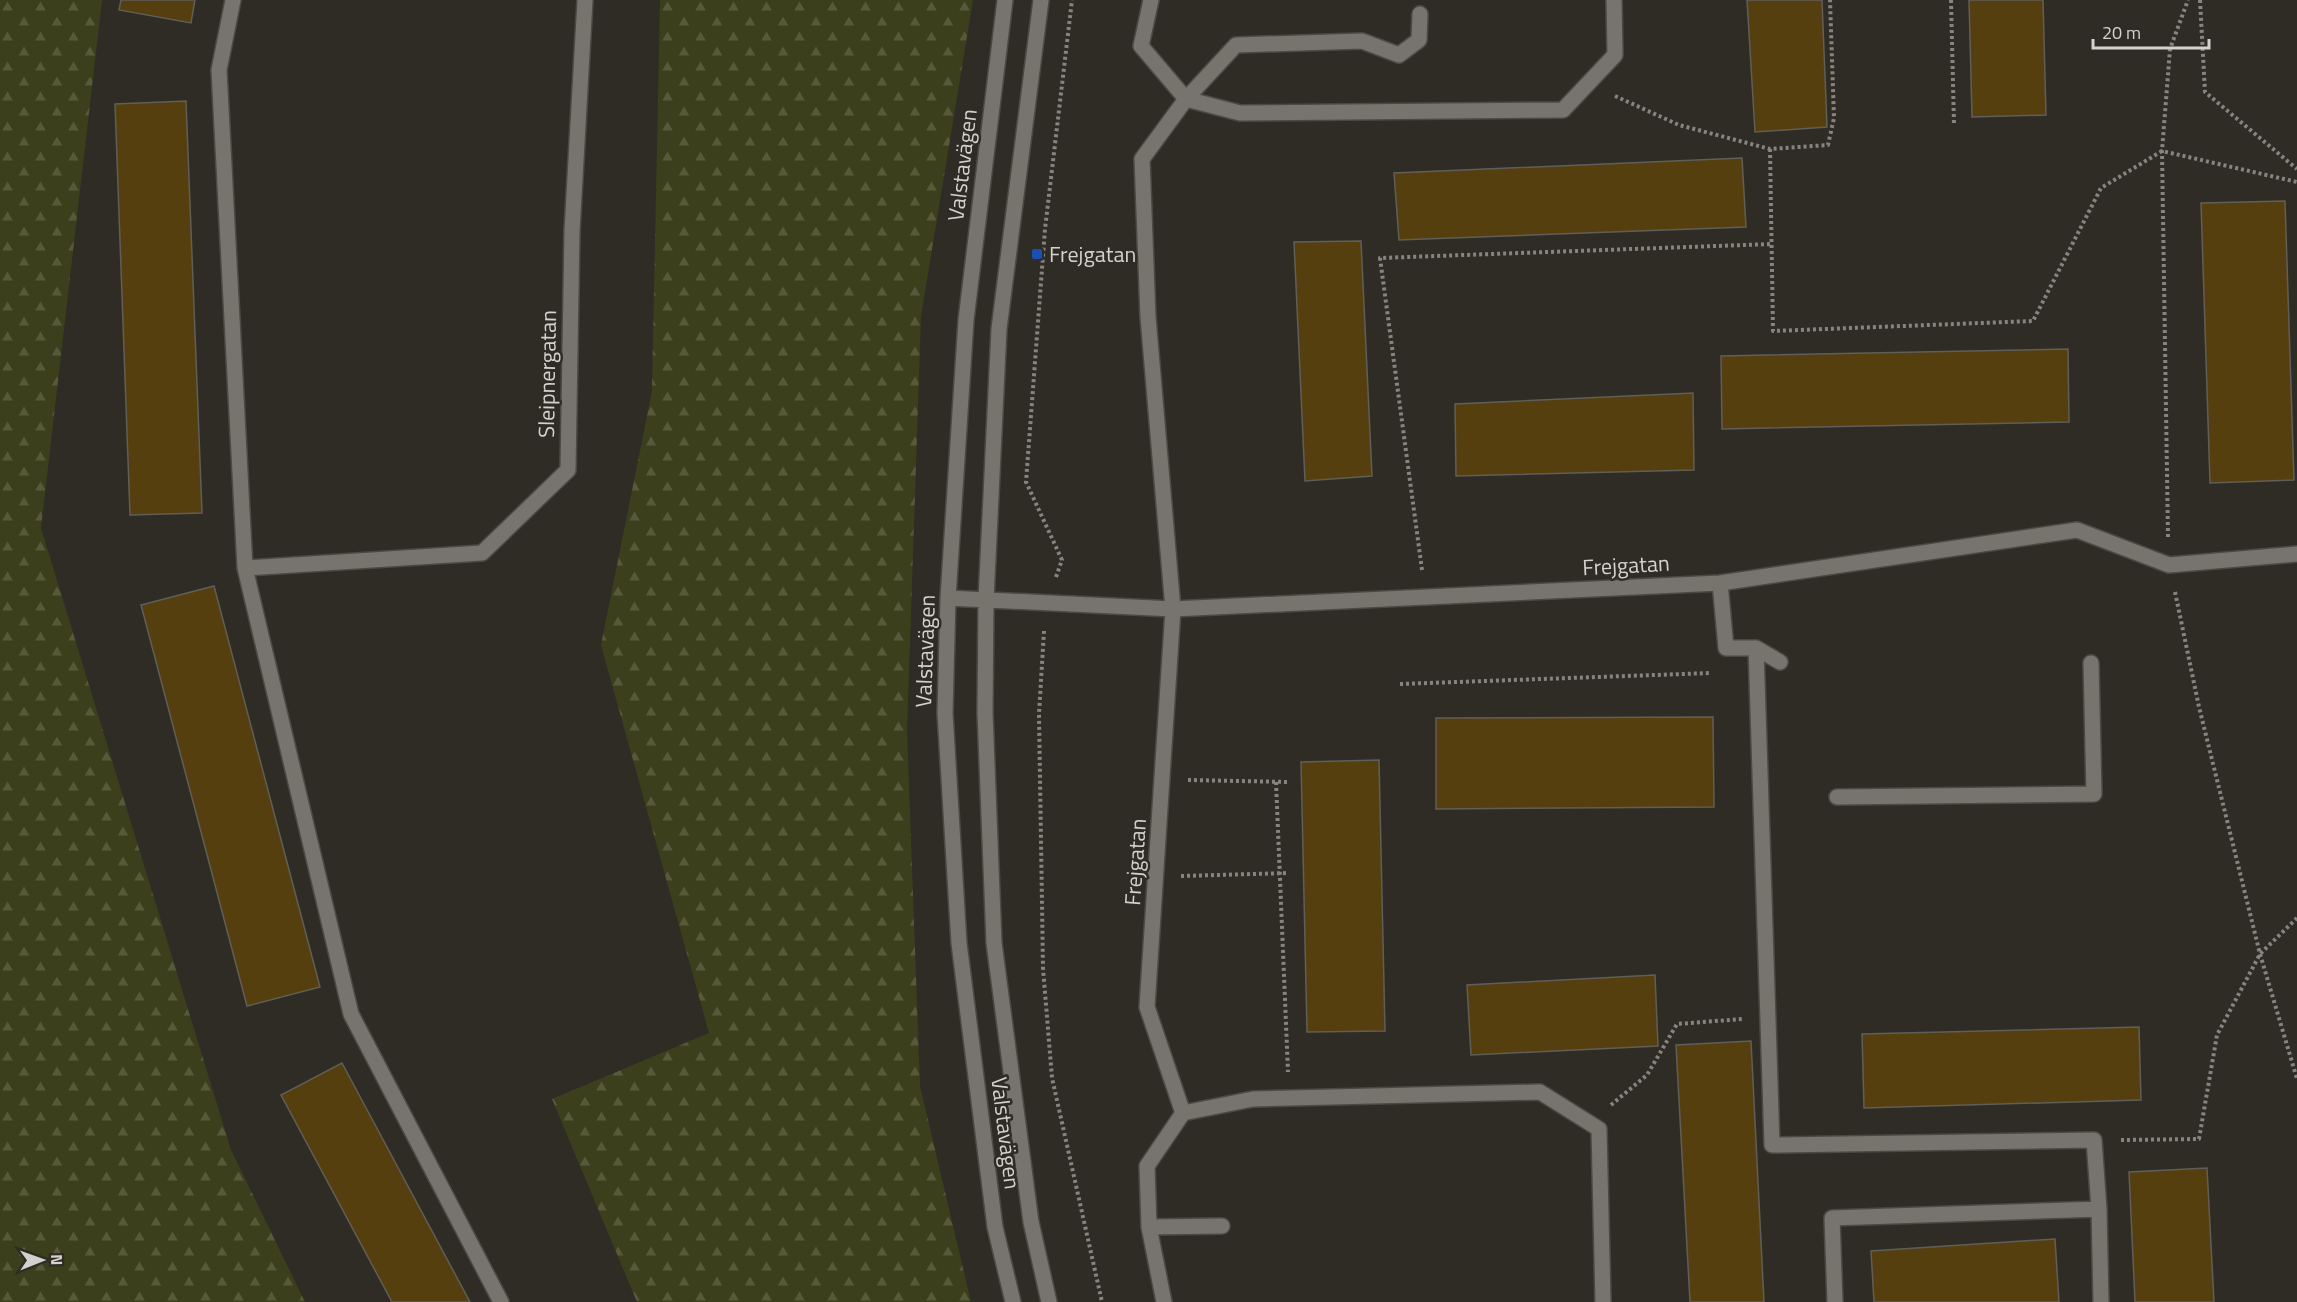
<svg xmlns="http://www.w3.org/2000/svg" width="2297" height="1302" font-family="'Titillium Web',sans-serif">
	<defs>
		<pattern id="forest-firs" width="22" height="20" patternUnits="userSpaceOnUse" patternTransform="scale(1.5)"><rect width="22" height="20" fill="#3b3f1b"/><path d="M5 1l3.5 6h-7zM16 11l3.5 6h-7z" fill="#565a3b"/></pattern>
	</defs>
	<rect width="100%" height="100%" fill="#2f2c26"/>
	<!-- forest -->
	<path fill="url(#forest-firs)" d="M0,0H102L41,528L231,1150L305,1302H0Z
		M660,0H973L921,316L907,731L920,1086L971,1302H637L552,1099L709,1033L601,645L652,391Z"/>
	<!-- building -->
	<path fill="#563f0e" stroke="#615e58" stroke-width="1.5" d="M121,0H195L191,23L119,10Z
		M1747,0H1822L1827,127L1755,132Z
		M1969,0H2043L2046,115L1972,117Z
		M186,101L202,513L130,515L115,104Z
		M1742,158L1746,227L1399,240L1394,173Z
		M2285,201L2294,480L2210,483L2201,203Z
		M1361,241L1372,476L1305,481L1294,242Z
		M2068,349L2069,422L1722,429L1721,356Z
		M1693,393L1694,470L1456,476L1455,404Z
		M214,586L320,987L247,1006L141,605Z
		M1713,717L1714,807L1436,809V718Z
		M1379,760L1385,1031L1307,1032L1301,762Z
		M1655,975L1658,1046L1471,1055L1467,985Z
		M2139,1027L2141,1100L1864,1108L1862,1034Z
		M1751,1041L1764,1302H1690L1676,1045Z
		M342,1063L470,1302H392L281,1095Z
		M2207,1168L2214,1302H2135L2129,1172Z
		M2055,1239L2059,1302H1874L1871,1251Z"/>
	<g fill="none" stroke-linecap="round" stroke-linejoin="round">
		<defs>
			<path id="minor" d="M233,0L219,70L245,568L482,553L568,470L572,231L585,0
				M1005,0L966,320L948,598L945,713L959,943L995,1227L1013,1302
				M1041,0L999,329L986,600L985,713L994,943L1031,1222L1049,1302
				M1151,0L1141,46L1186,99L1236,45L1362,41L1399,55L1419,40L1420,14
				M245,568L351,1014L501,1302
				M1720,583L1726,648H1756L1772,1145L2094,1140L2099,1209
				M948,598L1173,609L1720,583L2077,530L2169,565L2297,554
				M1756,648L1780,662
				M1837,797L2094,794L2091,663
				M1183,1113L1147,1007L1173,609L1148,317L1142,159L1186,99L1240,113L1563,110L1615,55L1614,0
				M1222,1226L1149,1227L1147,1166L1183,1113L1253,1099L1540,1092L1599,1129L1603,1302
				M1149,1227L1164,1302
				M1835,1302L1832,1218L2099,1209L2101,1302"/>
		</defs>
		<!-- minor casing -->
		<use href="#minor" stroke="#4c4944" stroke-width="18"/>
		<!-- path -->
		<path stroke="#87847f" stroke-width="4" stroke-dasharray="3 3" stroke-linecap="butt" d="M1951,0L1954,124
			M2200,0L2205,92L2297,169
			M1615,96L1679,125L1770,149L1828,145L1834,118L1830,0
			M1770,149L1773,331L2033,321L2101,188L2162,151L2297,182
			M2168,537L2162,151L2170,49L2188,0
			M1422,570L1380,258L1772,244
			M1056,577L1062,560L1026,482L1045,229L1072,0
			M2175,592L2199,707L2260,954L2297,1079
			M1044,631L1039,714L1043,968L1052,1078L1102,1302
			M1400,684L1711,673
			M1188,780L1289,782
			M1276,782L1288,1072
			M1181,876L1288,873
			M1611,1105L1647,1075L1677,1024L1742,1019
			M2121,1140L2199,1139L2217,1035L2260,954L2297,918"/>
		<!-- minor -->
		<use href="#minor" stroke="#77746e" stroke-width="15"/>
	</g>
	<!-- markers -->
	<rect fill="#1a4fb4" stroke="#2f2c26" stroke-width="2" x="1031" y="248" width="12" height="12" rx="3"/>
	<g text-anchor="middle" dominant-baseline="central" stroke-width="5" stroke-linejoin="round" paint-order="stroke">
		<!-- street labels -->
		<g font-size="22" fill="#d4d2ce" stroke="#2f2c26">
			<text transform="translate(962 165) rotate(-83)">Valstavägen</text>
			<text transform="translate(547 374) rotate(-89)">Sleipnergatan</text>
			<text transform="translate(1626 565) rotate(-3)">Frejgatan</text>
			<text transform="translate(925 651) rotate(-88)">Valstavägen</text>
			<text transform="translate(1135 862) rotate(-86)">Frejgatan</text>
			<text transform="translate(1006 1133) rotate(83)">Valstavägen</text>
		</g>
		<!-- poi labels -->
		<g font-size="22" fill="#d4d2ce" stroke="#2f2c26" text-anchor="start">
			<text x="1049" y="254">Frejgatan</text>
		</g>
	</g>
	<!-- north arrow -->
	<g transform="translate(42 1260) rotate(89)" stroke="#2f2c26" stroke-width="4.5" paint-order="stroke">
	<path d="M0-4.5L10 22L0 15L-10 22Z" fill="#d4d2ce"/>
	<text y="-9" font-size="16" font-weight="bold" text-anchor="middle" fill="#d4d2ce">N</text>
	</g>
	<!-- scale -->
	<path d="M2093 39v9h116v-9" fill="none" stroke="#d4d2ce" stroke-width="3"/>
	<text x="2102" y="39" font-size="18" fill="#d4d2ce" stroke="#2f2c26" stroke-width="4.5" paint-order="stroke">20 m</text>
</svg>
